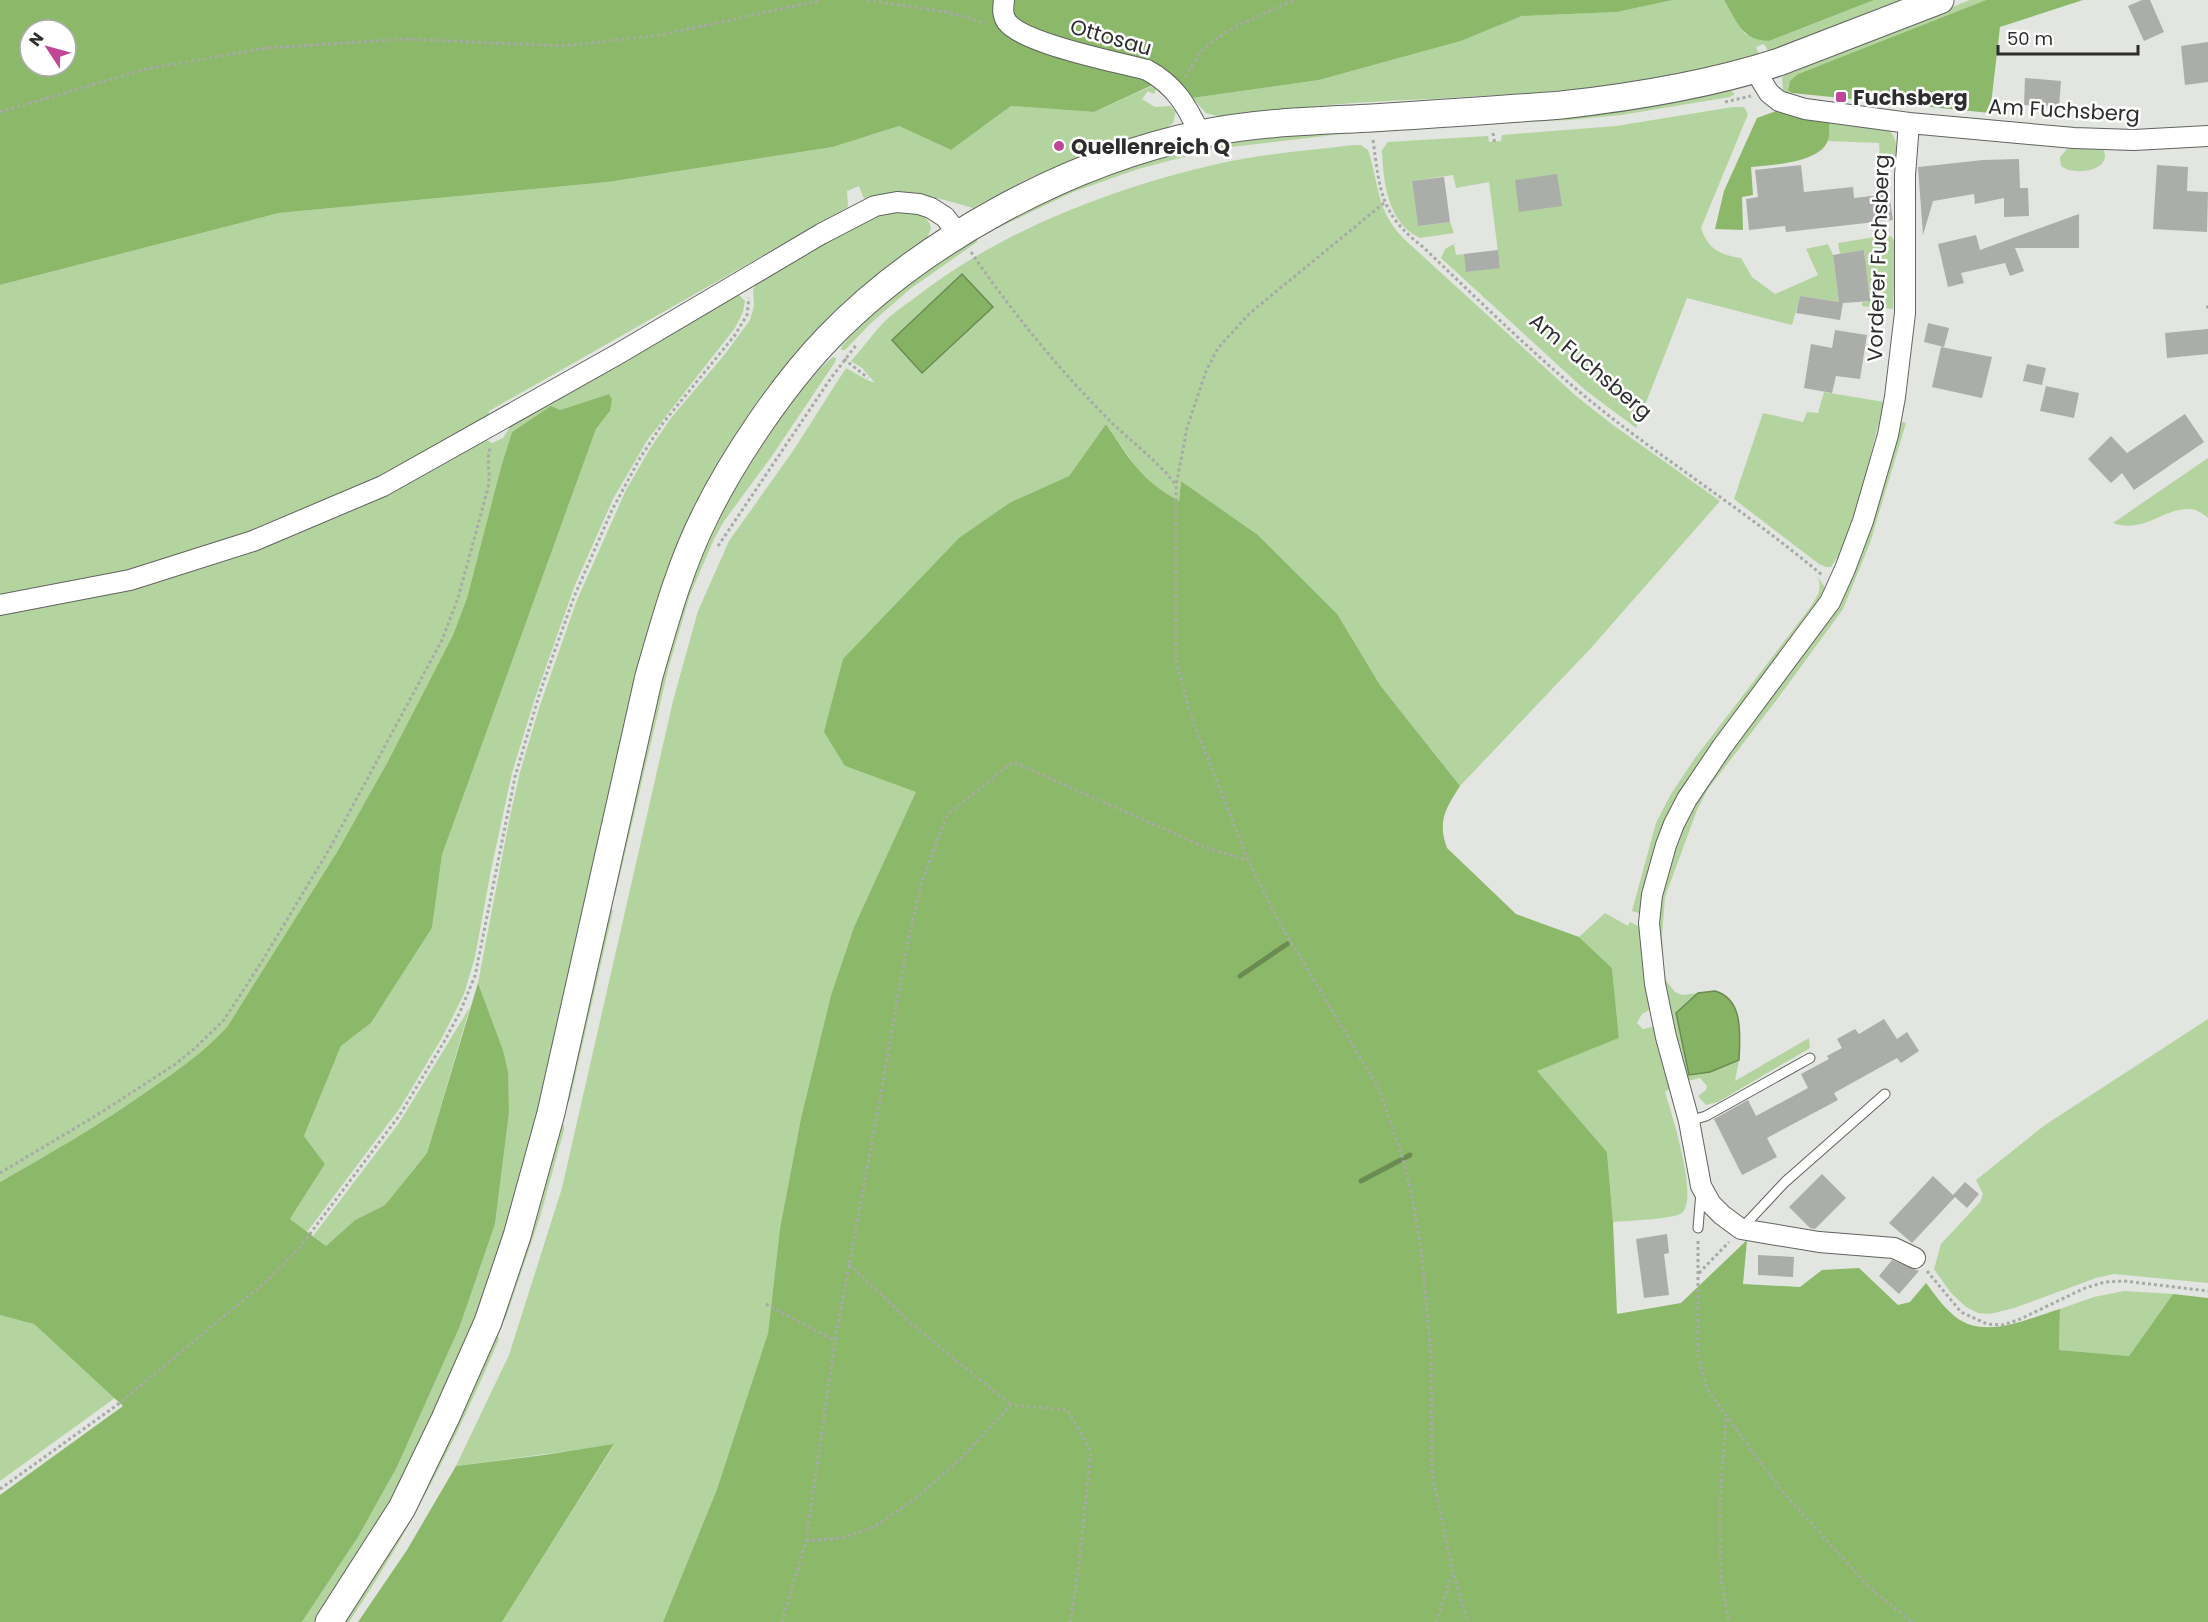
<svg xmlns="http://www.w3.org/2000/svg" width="2208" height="1622" font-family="Poppins,sans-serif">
	<rect width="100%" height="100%" fill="#e2e5e0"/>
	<!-- green -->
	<path fill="#b4d49f" d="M1673,0H1724L1745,34L1769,41L1874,0H1906L1769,53L1764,44L1756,47L1760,56C1631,94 1486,95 1353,103C1308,106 1265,114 1221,117L1206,113L1192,98L1319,80L1461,41L1522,16L1617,12Z
		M1970,0H1986L1798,74L1788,86L1792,93L1788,95L1783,90L1782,78L1788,72Z
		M1159,83L1154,94L1148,91L1142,99L1155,107L1170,106L1176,111L1173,123L1161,132L1095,150L1027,179L973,208C934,197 903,187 864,199L859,186L847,191L848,207L489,411L485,439L492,443L503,438L512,424L737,293L745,301L743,312L735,328L648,439L613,499L575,585L535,698L512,773L491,870L475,957L464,994L443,1036L400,1108L307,1232L290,1219L325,1164L304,1136L341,1046L371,1023L432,928L442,855L596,429L610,411L609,394L560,410L551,407L512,432L501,467L467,598L453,635L387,763L337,852L227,1027C204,1052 177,1071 149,1090C101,1124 51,1153 0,1182V285L279,213L608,182L833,147L899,126L951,150L1011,106L1094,112Z
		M1730,90L1735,94L1730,97L1621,115L1569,120L1500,123L1499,122Z
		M1733,107H1744L1748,114L1701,228C1708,249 1720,255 1741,258L1752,277L1775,294L1818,275L1806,249L1828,244L1833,255L1839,302L1800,296L1792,325L1687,298L1636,428L1584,389L1441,258L1445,249L1454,244L1456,255L1464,254L1467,272L1500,267L1489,182L1456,188L1453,175L1412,181L1418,226L1450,222L1454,233L1420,238C1388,224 1383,181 1382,150L1388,142L1488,136L1489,142L1501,141L1502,135L1616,126Z
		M1829,121L1889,130C1897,139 1897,148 1896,160L1880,161L1879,143L1828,141Z
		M1358,132L1214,149L1138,169L1073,192L985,234V231L1072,186L1173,153L1254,136Z
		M1353,145H1361L1368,150C1380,186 1375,209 1404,239L1576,396L1613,425L1720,501L1591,648L1460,786L1380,685L1336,614L1258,535L1181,481L1179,502L1154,487L1143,477L1106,424L1069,476L1011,502L845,766L917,792L854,927L831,995L801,1118L780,1228L768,1333L717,1489L663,1622H502L614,1445L456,1466L509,1355L562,1188L673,701L698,611L729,541L793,451L846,368L867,380L875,383L862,368L851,361C862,349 872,335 883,323C892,314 902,307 912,300C996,233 1109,189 1213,165C1258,154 1306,151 1353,145Z
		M2098,147L2103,149C2114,170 2075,177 2061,166L2060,157L2067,149Z
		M893,211C907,212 927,210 931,228L927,239L693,516L560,1023L519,1189L477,1317L414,1463L316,1622H302L358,1537L397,1467L460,1326L495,1224L509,1113L503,1050L478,983L510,816L520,772L539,708L577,600L626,490L651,447L671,418L725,354L750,320L754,306L753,289L757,283L824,243L880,214Z
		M1887,235L1892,237L1896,244L1893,309L1862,306V302L1870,301L1864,250L1840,254L1838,243Z
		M978,237L977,242L910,289L871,323L845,350H841L842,346C881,300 928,269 978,237Z
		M833,357L836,358L835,362L772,456L724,521L714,539L690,595L669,666L615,896H612C634,796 653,693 685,595C704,539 735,487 767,438C782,415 812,373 833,357Z
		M1824,392L1884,402L1860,497L1842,550L1831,567H1826L1819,564L1734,499L1763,413L1803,422L1807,412L1818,413Z
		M1898,421L1906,423L1870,543L1843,609L1778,698L1708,789L1697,810L1665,897L1662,937L1664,974L1667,982L1675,992L1682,995L1698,993L1684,1005L1710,1072L1739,1060L1735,1081L1809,1038L1810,1048L1718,1102L1706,1105L1698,1096L1706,1090L1707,1086L1700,1078L1687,1081L1659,981L1657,899L1681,837L1688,807L1828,615H1833L1845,592Z
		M2208,458V518C2203,514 2198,510 2191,509C2164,507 2144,534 2113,523Z
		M1817,576L1824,586L1825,593L1657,841L1648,870L1642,914L1632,911L1656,823L1671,794L1695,758L1809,609C1816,598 1824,589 1817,576Z
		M610,907L613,911L570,1099L566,1108Z
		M1605,913L1628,926L1630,922L1642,928L1651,1009L1642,1014L1637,1023L1643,1029L1656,1026L1671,1088L1665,1092C1671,1112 1699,1198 1682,1213C1675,1219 1625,1221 1613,1222L1607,1152L1536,1071L1619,1038L1612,968L1579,937Z
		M470,1007L427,1153L385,1205L355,1220L326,1246L313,1236L399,1123Z
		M2208,1019V1283L2114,1274L2096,1278L2014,1308L1990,1314L1978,1313L1966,1307L1951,1293L1934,1269L1941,1244L1980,1202L1983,1194L1976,1180L2045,1125Z
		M562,1124L564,1125V1130L540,1217L505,1320L501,1322Z
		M2124,1291L2173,1294L2129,1356L2059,1350L2060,1309L2094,1297Z
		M2,1314L34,1324L115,1398L0,1481V1315Z
		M497,1335L499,1339C457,1438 409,1533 349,1622H341Z"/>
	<!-- forest -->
	<path fill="#8bb969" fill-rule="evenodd" d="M0,0H1673L1617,12L1522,16L1461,41L1319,80L1192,98L1170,77L1094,112L1011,106L951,150L899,126L833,147L608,182L279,213L0,285ZM30,30H66V66H30Z
		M1724,0H1874L1769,41C1741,40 1737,21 1724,0Z
		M1986,0H2083L2000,27L1990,113L1792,93L1788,90L1790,81L1798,74Z
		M1779,110L1801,119L1829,121C1829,127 1830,135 1828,140C1821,163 1771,165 1751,167L1753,195L1742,197L1743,230L1715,229L1724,191L1757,118Z
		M609,394L612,399L610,411L596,429L442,855L432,928L371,1023L341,1046L304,1136L325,1164L290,1219L326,1246L355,1220L385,1205L427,1153L478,983L503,1050L508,1072L509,1113L495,1224L460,1326L397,1467L358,1537L302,1622H0V1495L123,1406L34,1324L0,1315V1182C51,1153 101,1124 149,1090C177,1071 204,1052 227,1027L337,852L387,763L453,635L467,598L501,467L512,432L551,406L560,410Z
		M1106,424C1130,459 1140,480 1179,501L1181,481L1258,535L1337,614L1380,685L1460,786C1446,808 1437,821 1447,848L1516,914L1579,937L1612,968L1619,1038L1537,1071L1607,1152L1613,1222L1617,1314L1681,1303L1747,1240L1743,1284L1800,1287L1822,1270L1859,1268L1898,1305L1910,1302L1926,1283C1934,1293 1941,1304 1950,1312C1980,1343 2026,1319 2060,1309L2059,1350L2129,1356L2173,1294L2208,1298V1622H663L717,1489L768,1333L780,1228L801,1118L831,995L854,927L916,792L845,766L824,732L843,659L959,538L1011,502L1069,476Z
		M614,1444L502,1622H358L407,1550L456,1466L544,1455Z"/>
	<!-- water -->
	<path fill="#85b363" stroke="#6a8b52" stroke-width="1.5" d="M962,274L993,307L922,373L892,340Z
		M1715,991C1744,999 1740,1035 1739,1060L1710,1072L1689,1075L1676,1013L1698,993Z"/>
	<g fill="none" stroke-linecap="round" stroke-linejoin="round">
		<!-- stream -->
		<path stroke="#6a8b52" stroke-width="5" d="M1240,976L1287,944
			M1361,1181L1410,1155"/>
	</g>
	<!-- building -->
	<path fill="#aaada8" d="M2142,0H2150L2164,32L2144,41L2128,6Z
		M2208,42V82L2185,85L2181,46Z
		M2025,78L2061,81L2059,107L2024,105Z
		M2019,159L2020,188H2028L2029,216L2004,217V198L1975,204L1974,194L1933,201L1923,235L1918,167L1983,160Z
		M1801,165L1804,192L1853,187L1854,198L1889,194L1893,220L1786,232L1785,226L1749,230L1746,199L1758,197L1755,170Z
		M2157,165L2188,167L2187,191L2208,192L2207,232L2153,229Z
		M1557,174L1562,206L1519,212L1515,180Z
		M1444,177L1450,222L1418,226L1412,181Z
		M2079,214V248H2015L2024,271L2010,276L2005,263L1961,273L1964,283L1948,287L1938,244L1976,235L1980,250Z
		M1498,250L1500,268L1466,272L1464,254Z
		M1864,250L1870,301L1843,303L1840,320L1796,313L1800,296L1839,302L1833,255Z
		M1928,323L1949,328L1944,347L1924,342Z
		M2208,329V354L2167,358L2165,333Z
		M1835,330L1867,335L1860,379L1836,376L1832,393L1804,388L1811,344L1832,348Z
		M1941,347L1992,357L1982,398L1932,387Z
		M2027,364L2046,368L2042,385L2023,381Z
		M2046,386L2079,393L2074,418L2040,411Z
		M2185,414L2204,442L2134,490L2122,473L2111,483L2088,459L2111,436L2127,453Z
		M1884,1019L1897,1039L1907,1032L1919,1051L1901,1063L1897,1058L1834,1093L1838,1100L1767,1138L1777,1157L1742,1175L1714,1119L1748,1100L1756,1116L1808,1088L1801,1074L1829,1059L1827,1056L1842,1048L1837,1039L1855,1029L1859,1034Z
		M1822,1174L1846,1198L1815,1229L1810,1228L1789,1207Z
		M1933,1176L1953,1195L1965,1182L1979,1194L1967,1208L1955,1197L1912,1243L1889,1223Z
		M1667,1234L1669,1253L1664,1254L1669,1295L1644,1298L1636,1239Z
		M1758,1255L1794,1257L1793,1277L1758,1275Z
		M1892,1260L1919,1271L1899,1294L1879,1276Z"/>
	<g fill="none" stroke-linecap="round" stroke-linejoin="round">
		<defs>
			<path id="lane" d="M1689,1121L1706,1116L1810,1058
				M1698,1228L1701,1192
				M1741,1229L1785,1182L1885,1094"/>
			<path id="street" d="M1004,0C1003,8 1002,15 1007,22C1024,44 1118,62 1147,70C1175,85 1187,106 1200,134
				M1755,70L1769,93L1779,101L1805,109L1835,113L1909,123L2074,138L2134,140L2208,136
				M1909,123L1905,175V313L1895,397L1888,435L1863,521L1845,569L1830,602L1722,747L1687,799L1674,824L1666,845L1652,895L1649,923L1655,984L1666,1037L1689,1121L1701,1186L1711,1204L1722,1215L1741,1229L1819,1242L1894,1248L1915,1258
				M0,605L130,580L253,541L383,486L618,354L821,234L875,206L897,202L919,204L931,208L945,217L959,235"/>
			<path id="secondary" d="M329,1622L402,1508L445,1419L488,1322L517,1236L551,1113L649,676C665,621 680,565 706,514C734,457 783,385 827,339C921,241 1068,162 1201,134C1257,122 1315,121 1372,118C1435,114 1498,110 1561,105C1634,97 1708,85 1779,62L1940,0"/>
		</defs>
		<!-- lane casing -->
		<use href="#lane" stroke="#61635f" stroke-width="11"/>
		<!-- street casing -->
		<use href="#street" stroke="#61635f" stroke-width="22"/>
		<!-- secondary casing -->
		<use href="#secondary" stroke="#61635f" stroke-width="29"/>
		<!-- path -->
		<path stroke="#a7aaa6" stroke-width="3" stroke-dasharray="3 3" stroke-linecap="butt" d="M867,0L946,12L986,23
			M1186,77C1199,45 1223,33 1252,19C1267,12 1281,5 1296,0
			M1725,102L1751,96
			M0,112L146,69L267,48L406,39L561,46L661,35L822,0
			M1493,133L1495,145
			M1373,140C1380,191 1380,214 1423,247C1487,308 1550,371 1621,425C1687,475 1758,521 1822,575
			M1384,203L1250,313L1218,348L1206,371L1187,428L1176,486V659L1191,716L1248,860L1278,920L1379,1089L1403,1159L1411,1192L1421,1248L1431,1355L1432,1473L1453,1573L1468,1622
			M971,252C1011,311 1057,367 1107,418C1130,441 1156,459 1176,485
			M2206,307H2208
			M844,359L868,378
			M718,546L831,378L857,344
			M0,1173L97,1115L174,1065L194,1049L224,1020L264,958L330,848L442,640L458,598L488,488C491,474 486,461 490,448
			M1698,1241V1355L1707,1389L1780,1489L1869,1587L1912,1622
			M849,1264L914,1326L1011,1405
			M1927,1271L1961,1312L1987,1324L2002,1325L2018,1320L2085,1288L2105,1282L2124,1281L2208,1291
			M1699,1273L1729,1242
			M766,1304L835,1341
			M1726,1419L1720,1504L1721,1579L1729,1622
			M0,1489L117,1405L270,1278L300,1247L399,1116L444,1042L460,1012L475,976L515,777L540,692L574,597L612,510L640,458L663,423L735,335L747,315L749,298
			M806,1541L841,1538L874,1527L916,1498L961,1458L1011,1405L1067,1410L1091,1451L1078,1574L1070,1622
			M782,1622L806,1541L835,1341L882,1088L905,956L921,884L947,815L1013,762L1207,848L1248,860
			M1436,1622L1452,1575"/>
		<!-- lane -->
		<use href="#lane" stroke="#fff" stroke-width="9"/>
		<!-- street -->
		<use href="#street" stroke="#fff" stroke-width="20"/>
		<!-- secondary -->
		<use href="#secondary" stroke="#fff" stroke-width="27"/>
	</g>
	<!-- markers -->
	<g fill="#c14698" stroke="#fff" stroke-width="2">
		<rect x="1835" y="91" width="12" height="12" rx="3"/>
		<circle cx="1059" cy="146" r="6"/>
	</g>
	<g text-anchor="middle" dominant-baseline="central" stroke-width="5" stroke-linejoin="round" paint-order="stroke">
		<!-- street labels -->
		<g font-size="21" fill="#2c2d2c" stroke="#fff">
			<text transform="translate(1111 37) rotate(16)">Ottosau</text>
			<text transform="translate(2064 110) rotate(3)">Am Fuchsberg</text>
			<text transform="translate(1878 258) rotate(-88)">Vorderer Fuchsberg</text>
			<text transform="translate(1591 366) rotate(40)">Am Fuchsberg</text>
		</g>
		<!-- poi labels -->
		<g font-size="21" font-weight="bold" fill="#2c2d2c" stroke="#fff" text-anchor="start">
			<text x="1853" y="97">Fuchsberg</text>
			<text x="1071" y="146">Quellenreich Q</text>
		</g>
	</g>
	<!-- north arrow -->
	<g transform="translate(48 48) rotate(306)"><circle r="28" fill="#ffffff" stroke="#ababab" stroke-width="1.5"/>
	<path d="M0-4.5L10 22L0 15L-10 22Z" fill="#c14698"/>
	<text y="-9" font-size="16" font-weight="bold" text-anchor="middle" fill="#2c2d2c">N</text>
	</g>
	<!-- scale -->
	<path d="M1998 45v9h140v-9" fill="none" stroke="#2c2d2c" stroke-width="3"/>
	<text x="2007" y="45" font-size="18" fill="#2c2d2c" stroke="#ffffff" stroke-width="4.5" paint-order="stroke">50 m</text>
</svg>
